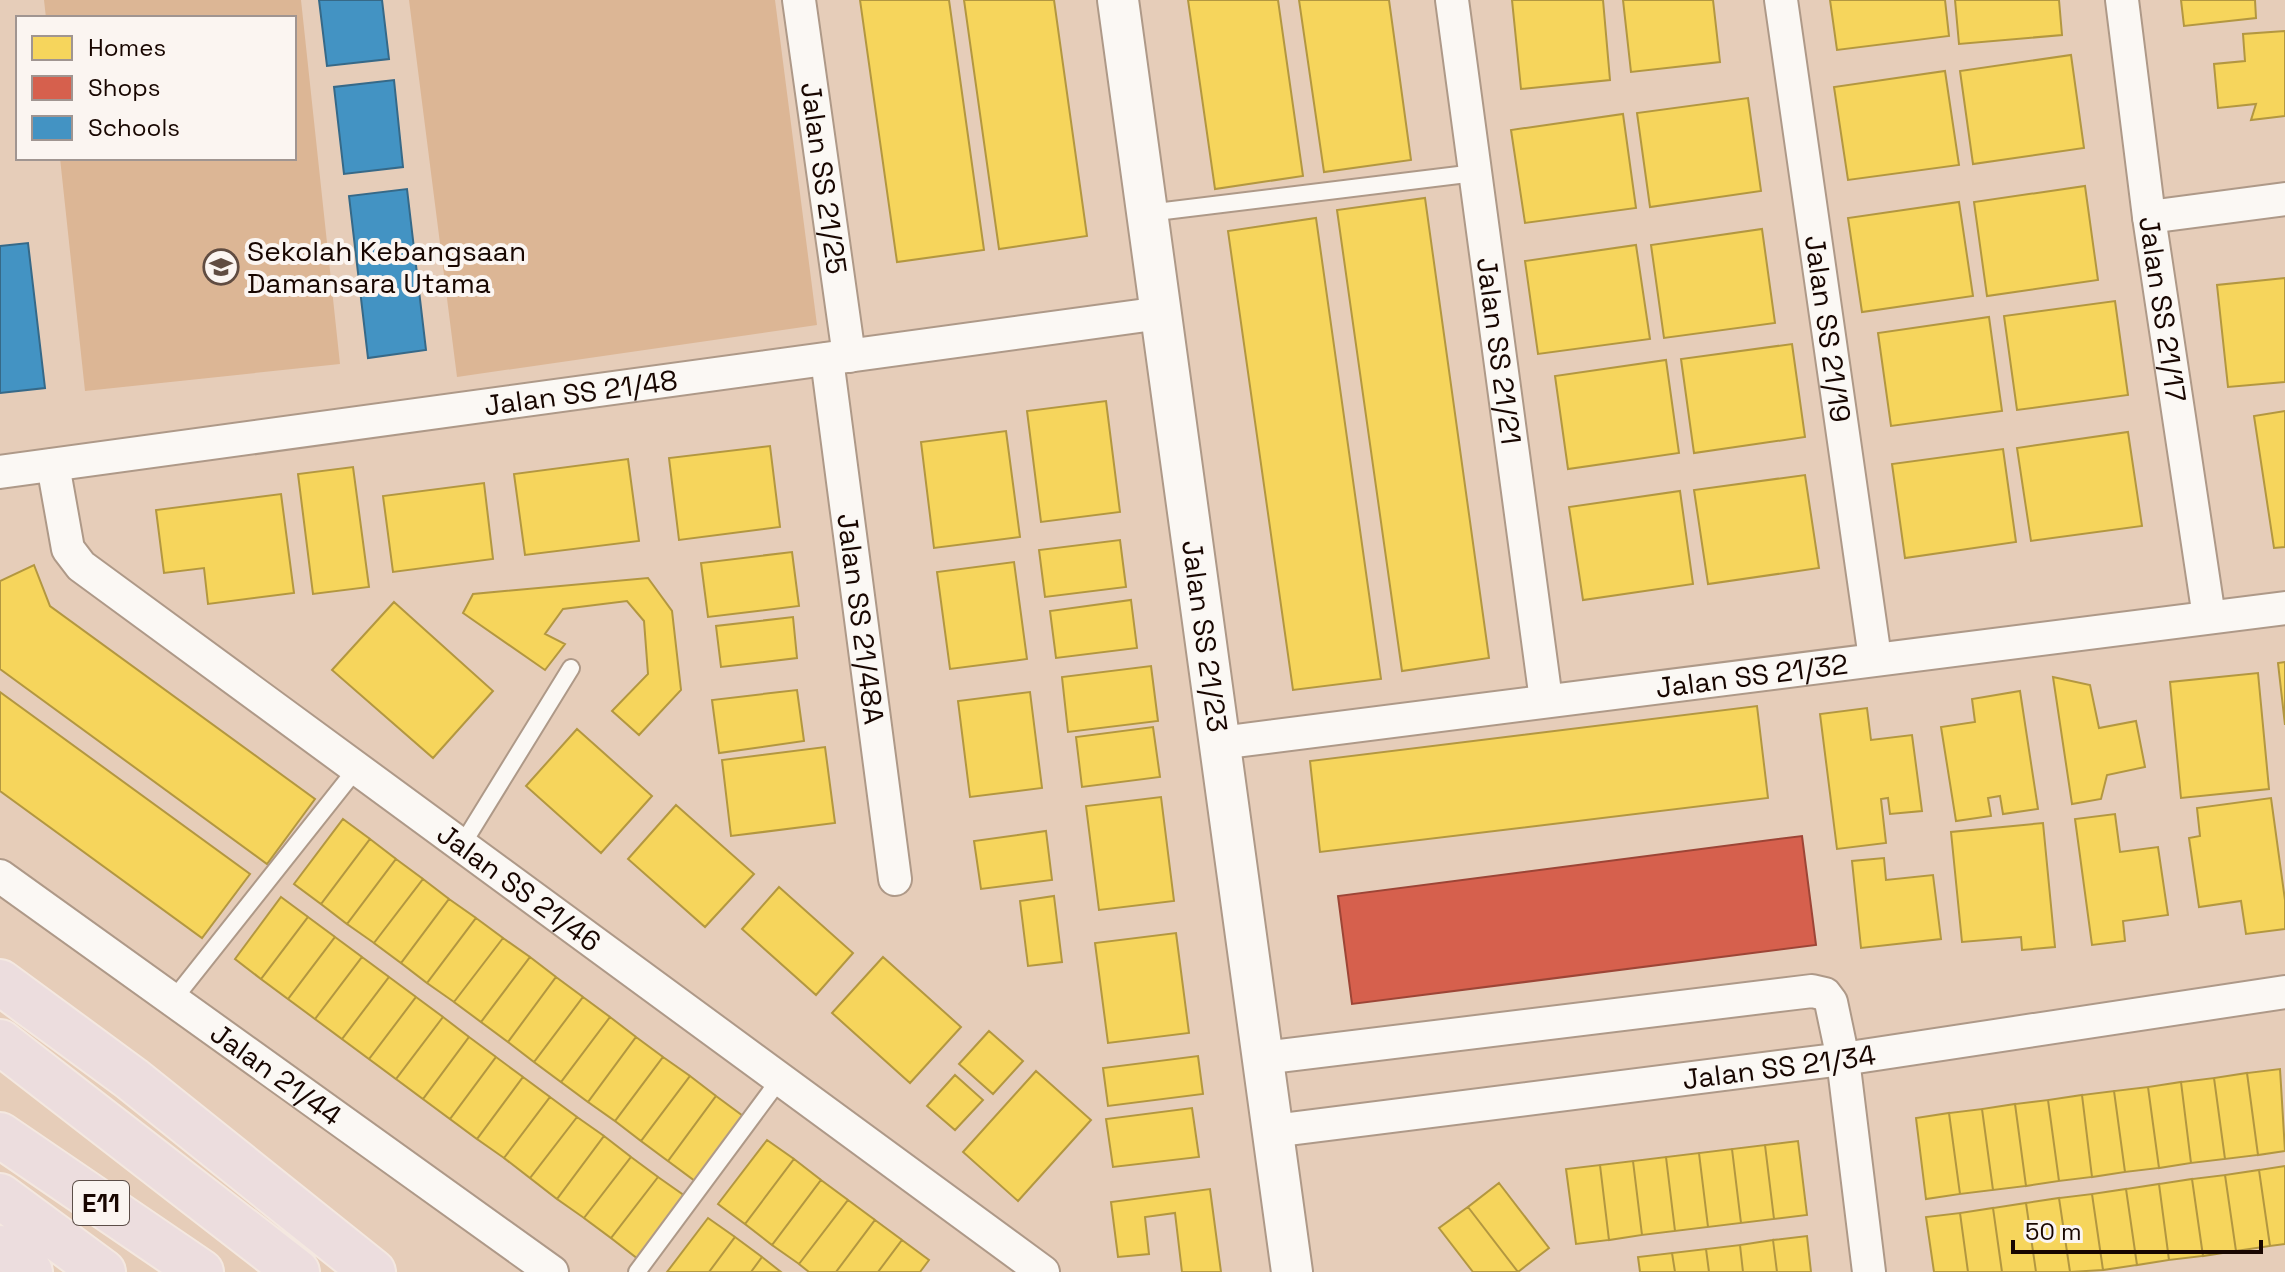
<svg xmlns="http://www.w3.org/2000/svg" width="2285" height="1272" font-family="'Space Grotesk',sans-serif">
	<rect width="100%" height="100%" fill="#e6cdb9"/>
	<!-- green -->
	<path fill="#dcb695" d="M44,0H301L340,364L85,391L60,158H294V18H46Z
		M409,0H775L817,325L457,377Z"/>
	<!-- homes -->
	<path fill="#f6d55c" stroke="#b39740" stroke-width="2" d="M860,0H949L984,250L897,262Z
		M964,0H1054L1087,236L999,249Z
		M1188,0H1278L1303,176L1215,189Z
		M1299,0H1389L1411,160L1324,172Z
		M1512,0H1603L1610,80L1521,89Z
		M1623,0H1713L1720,62L1631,72Z
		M1830,0H1945L1949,36L1837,50Z
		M1955,0H2059L2062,35L1959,44Z
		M2181,0H2255L2256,18L2184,26Z
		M2285,31V116L2251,120L2256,104L2218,108L2214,64L2245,61L2243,34Z
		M2071,55L2084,148L1973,164L1960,71Z
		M1945,71L1959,165L1848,180L1834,87Z
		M1748,98L1761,191L1650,207L1637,113Z
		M1623,114L1636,208L1525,223L1511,130Z
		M2085,186L2098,280L1987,296L1974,202Z
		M1425,198L1489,658L1402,671L1337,210Z
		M1959,202L1973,296L1862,312L1848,218Z
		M1316,218L1381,679L1293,690L1228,231Z
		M1762,229L1775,323L1664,338L1651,245Z
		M1636,245L1650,339L1538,354L1525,261Z
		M2285,278V382L2228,387L2217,285Z
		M2115,301L2128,395L2017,410L2004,316Z
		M1989,317L2002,411L1891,426L1878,333Z
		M1792,344L1805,437L1694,453L1681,359Z
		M1666,360L1679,453L1568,469L1555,376Z
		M1106,401L1120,512L1041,522L1027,411Z
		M2285,411V547L2274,548L2254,416Z
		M1006,431L1020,537L934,548L921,442Z
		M2128,432L2142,526L2031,541L2017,448Z
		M770,446L780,527L679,540L669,458Z
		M2003,449L2016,542L1905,558L1892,464Z
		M628,459L639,541L525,555L514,474Z
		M353,467L369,587L313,594L298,474Z
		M1805,475L1819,568L1708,584L1694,490Z
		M484,483L493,559L393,572L383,496Z
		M1680,491L1693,584L1583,600L1569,507Z
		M281,494L294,593L208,604L204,568L164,573L156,510Z
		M1120,540L1126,587L1045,597L1039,550Z
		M792,552L799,606L708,617L701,563Z
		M1014,562L1027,659L950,669L937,572Z
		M34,565L50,606L315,799L267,864L0,669V581Z
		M648,578L672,611L681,690L639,735L612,711L648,674L644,621L627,601L563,609L545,634L565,644L545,670L463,613L473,594Z
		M1131,600L1137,648L1056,658L1050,611Z
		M394,602L493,691L433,758L332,670Z
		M793,617L797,658L721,667L716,626Z
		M2285,662V725L2278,663Z
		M1151,666L1158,721L1068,732L1062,677Z
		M2258,673L2269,789L2181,798L2170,682Z
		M2053,677L2090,685L2099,728L2136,721L2145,767L2107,775L2101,799L2072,804Z
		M797,690L804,741L719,753L712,700Z
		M2020,691L2038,809L2003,814L2000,796L1988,798L1991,816L1956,821L1941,727L1975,722L1972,699Z
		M0,692L250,874L202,938L0,791Z
		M1030,692L1042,788L970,797L958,701Z
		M1757,706L1768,798L1320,852L1310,761Z
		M1867,708L1871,740L1912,735L1922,811L1890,814L1888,798L1881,799L1886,843L1837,849L1820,714Z
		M1153,727L1160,777L1082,787L1076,737Z
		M577,729L652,796L601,853L526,786Z
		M825,747L835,823L731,836L722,760Z
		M1161,797L1174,901L1099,910L1086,806Z
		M2271,798L2285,900V929L2246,934L2241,901L2199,907L2189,838L2200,836L2197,808Z
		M676,805L754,874L705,927L628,859Z
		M2115,814L2120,852L2158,847L2168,915L2123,921L2125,941L2092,945L2075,819Z
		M343,819L370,839L321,904L294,884Z
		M2043,823L2055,947L2022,950L2021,937L1962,942L1951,832Z
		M1046,831L1052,880L981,889L974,841Z
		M370,839L396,859L347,924L321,904Z
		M1884,858L1886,880L1933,875L1941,939L1861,948L1852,861Z
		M396,859L423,879L374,943L347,924Z
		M423,879L449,899L401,963L374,943Z
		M779,887L853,953L816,995L742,929Z
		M1054,896L1062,962L1028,966L1020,901Z
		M281,897L308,917L261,979L235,959Z
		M449,899L476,918L427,983L401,963Z
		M308,917L335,937L288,999L261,979Z
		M476,918L503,938L454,1002L427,983Z
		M1176,933L1189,1033L1108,1043L1095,943Z
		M335,937L362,957L315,1019L288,999Z
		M503,938L530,957L481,1022L454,1002Z
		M362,957L389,977L342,1039L315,1019Z
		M530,957L556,977L508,1042L481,1022Z
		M883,957L961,1027L910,1083L832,1013Z
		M389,977L416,997L369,1059L342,1039Z
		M556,977L583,997L534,1062L508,1042Z
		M416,997L443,1017L396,1079L369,1059Z
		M583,997L610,1017L561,1082L534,1062Z
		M443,1017L469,1037L423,1099L396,1079Z
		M610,1017L636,1037L588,1102L561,1082Z
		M989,1031L1023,1061L993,1094L959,1064Z
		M469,1037L496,1057L450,1119L423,1099Z
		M636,1037L663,1057L615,1121L588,1102Z
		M1198,1056L1203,1094L1108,1106L1103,1068Z
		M496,1057L523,1077L477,1139L450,1119Z
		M663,1057L690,1076L641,1141L615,1121Z
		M2280,1069L2285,1151L2258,1155L2247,1073Z
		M1036,1071L1091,1120L1018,1201L963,1152Z
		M2247,1073L2258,1155L2225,1159L2214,1078Z
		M955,1075L983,1100L955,1130L927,1106Z
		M690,1076L716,1096L668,1161L641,1141Z
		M523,1077L550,1097L504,1158L477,1139Z
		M2214,1078L2225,1159L2191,1163L2181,1082Z
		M2181,1082L2191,1163L2159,1168L2148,1087Z
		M2148,1087L2159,1168L2125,1172L2114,1091Z
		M2114,1091L2125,1172L2092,1177L2082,1095Z
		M2082,1095L2092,1177L2059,1181L2048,1100Z
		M716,1096L743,1116L695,1181L668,1161Z
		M550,1097L577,1117L530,1178L504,1158Z
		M2048,1100L2059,1181L2026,1186L2015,1104Z
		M2015,1104L2026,1186L1993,1190L1982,1109Z
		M1192,1108L1199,1157L1113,1167L1106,1119Z
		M1982,1109L1993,1190L1960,1194L1949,1113Z
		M1949,1113L1960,1194L1926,1199L1916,1118Z
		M577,1117L604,1136L557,1199L530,1178Z
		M604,1136L631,1157L584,1218L557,1199Z
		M767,1140L794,1159L745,1224L718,1204Z
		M1798,1141L1807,1215L1774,1219L1765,1145Z
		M1765,1145L1774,1219L1741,1223L1732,1149Z
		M1732,1149L1741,1223L1708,1227L1699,1153Z
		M1699,1153L1708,1227L1675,1231L1666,1157Z
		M631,1157L658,1177L611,1238L584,1218Z
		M1666,1157L1675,1231L1642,1235L1633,1161Z
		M794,1159L821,1180L772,1245L745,1224Z
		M1633,1161L1642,1235L1609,1240L1600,1165Z
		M1600,1165L1609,1240L1576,1244L1566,1169Z
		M2285,1166V1244L2270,1246L2259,1170Z
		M2259,1170L2270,1246L2236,1251L2225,1175Z
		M2225,1175L2236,1251L2203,1256L2192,1179Z
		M658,1177L685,1196L638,1259L611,1238Z
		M2192,1179L2203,1256L2169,1260L2159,1184Z
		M821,1180L848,1200L799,1264L772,1245Z
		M1499,1183L1549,1248L1518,1272L1468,1207Z
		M2159,1184L2169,1260L2137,1265L2126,1189Z
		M1210,1189L1221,1272H1182L1175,1213L1145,1217L1149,1254L1118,1257L1111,1202Z
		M2126,1189L2137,1265L2103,1270L2092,1194Z
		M2092,1194L2103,1270L2070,1272L2059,1198Z
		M2059,1198L2070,1272H2036L2026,1203Z
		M848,1200L875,1220L836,1272H809L799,1264Z
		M2026,1203L2036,1272H2002L1993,1208Z
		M1468,1207L1518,1272H1473L1439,1228Z
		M1993,1208L2002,1272H1968L1960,1213Z
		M1960,1213L1968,1272H1934L1926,1217Z
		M708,1218L735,1237L709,1272H667Z
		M875,1220L902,1240L878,1272H836Z
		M1807,1236L1811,1272H1777L1773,1240Z
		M735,1237L762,1257L751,1272H709Z
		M902,1240L929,1260L920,1272H878Z
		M1773,1240L1777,1272H1743L1740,1245Z
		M1740,1245L1743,1272H1709L1706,1249Z
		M1706,1249L1709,1272H1675L1672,1253Z
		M1672,1253L1675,1272H1640L1638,1257Z
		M762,1257L781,1272H751Z"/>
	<!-- shops -->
	<path fill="#d6604d" stroke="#9d4536" stroke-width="2" d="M1802,836L1816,945L1352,1004L1338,896Z"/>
	<!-- schools -->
	<path fill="#4393c3" stroke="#366988" stroke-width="2" d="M319,0H382L389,59L327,66Z
		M394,80L403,167L344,174L334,87Z
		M407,189L426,350L368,358L349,196Z
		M28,243L45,388L0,393V246Z"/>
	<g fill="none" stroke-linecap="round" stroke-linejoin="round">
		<defs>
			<path id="service" d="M1148,213L1475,173
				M462,845L571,668
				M173,1000L357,768
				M637,1272L780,1079"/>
			<g id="minor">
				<path id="s1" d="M799,0L849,356"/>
				<path id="s2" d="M1452,0L1546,700"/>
				<path id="s3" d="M1781,0L1875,658"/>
				<path id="s4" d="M2122,0L2149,217L2209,617"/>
				<path d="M2149,217L2285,199"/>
				<path id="s5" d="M827,359L895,879"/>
				<path id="s6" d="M53,465L68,549L81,566L1043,1272"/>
				<path id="s7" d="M0,472L1161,313"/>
				<path id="s8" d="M1220,743L2285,608"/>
				<path id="s9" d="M0,876L552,1272"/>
				<path d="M1263,1058L1812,991L1825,994L1831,1002L1843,1059L1869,1272"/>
				<path id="s10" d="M1273,1131L1843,1059L2285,992"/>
			</g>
			<g id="tertiary">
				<path id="s11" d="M1118,0L1292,1272"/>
			</g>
			<path id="motorway" d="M0,982L132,1079L373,1272
				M0,1042L297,1272
				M0,1135L201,1272
				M0,1196L103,1272
				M0,1248L30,1272"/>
		</defs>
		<!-- service casing -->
		<use href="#service" stroke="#ae9988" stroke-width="20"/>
		<!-- minor casing -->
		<use href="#minor" stroke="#ae9988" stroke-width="36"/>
		<!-- tertiary casing -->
		<use href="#tertiary" stroke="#ae9988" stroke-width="44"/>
		<!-- motorway casing -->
		<use href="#motorway" stroke="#f4e8e0" stroke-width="48"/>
		<!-- service -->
		<use href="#service" stroke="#fbf8f4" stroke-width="16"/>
		<!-- minor -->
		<use href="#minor" stroke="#fbf8f4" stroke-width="32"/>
		<!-- tertiary -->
		<use href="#tertiary" stroke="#fbf8f4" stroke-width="40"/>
		<!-- motorway -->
		<use href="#motorway" stroke="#ecddde" stroke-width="44"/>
	</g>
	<!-- icons -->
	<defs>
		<symbol id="school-ring" viewBox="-11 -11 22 22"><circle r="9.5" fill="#fbf5f1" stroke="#604c41" stroke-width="1.5"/><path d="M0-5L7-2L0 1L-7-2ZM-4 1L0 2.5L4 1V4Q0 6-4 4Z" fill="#604c41"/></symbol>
	</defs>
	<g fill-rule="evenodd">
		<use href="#school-ring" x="201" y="247" width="40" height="40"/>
	</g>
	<g text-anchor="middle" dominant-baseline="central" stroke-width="8" stroke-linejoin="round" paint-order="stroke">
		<!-- shield labels -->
		<rect fill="#fbf5f1" stroke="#5c4e48" stroke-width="2" x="73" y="1181" width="56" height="44" rx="6"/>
		<g font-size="26" font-weight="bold" fill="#180600">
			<text x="101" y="1203">E11</text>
		</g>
		<!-- street labels -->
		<g font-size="28" fill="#180600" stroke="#fbf5f1">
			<text stroke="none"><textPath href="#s1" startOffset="180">Jalan SS 21/25</textPath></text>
			<text stroke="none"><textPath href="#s4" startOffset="312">Jalan SS 21/17</textPath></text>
			<text stroke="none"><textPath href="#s3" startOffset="332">Jalan SS 21/19</textPath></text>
			<text stroke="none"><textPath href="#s2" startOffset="354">Jalan SS 21/21</textPath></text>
			<text stroke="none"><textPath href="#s7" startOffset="586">Jalan SS 21/48</textPath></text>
			<text stroke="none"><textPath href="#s5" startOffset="262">Jalan SS 21/48A</textPath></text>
			<text stroke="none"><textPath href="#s11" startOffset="642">Jalan SS 21/23</textPath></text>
			<text stroke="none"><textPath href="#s8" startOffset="536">Jalan SS 21/32</textPath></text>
			<text stroke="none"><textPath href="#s6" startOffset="650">Jalan SS 21/46</textPath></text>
			<text stroke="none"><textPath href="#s10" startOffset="510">Jalan SS 21/34</textPath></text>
			<text stroke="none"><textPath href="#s9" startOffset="340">Jalan 21/44</textPath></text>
		</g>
		<!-- poi labels -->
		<g font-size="28" fill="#180600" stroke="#fbf5f1" text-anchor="start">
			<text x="247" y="251">Sekolah Kebangsaan<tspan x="247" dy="32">Damansara Utama</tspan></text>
		</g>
	</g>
	<!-- legend -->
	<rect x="16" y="16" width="280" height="144" fill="#fbf5f1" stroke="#a09591" stroke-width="2"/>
	<rect x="32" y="36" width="40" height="24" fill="#f6d55c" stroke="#a09591" stroke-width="2"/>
	<text x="88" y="56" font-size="24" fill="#180600">Homes</text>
	<rect x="32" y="76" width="40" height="24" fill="#d6604d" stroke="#a09591" stroke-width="2"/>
	<text x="88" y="96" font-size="24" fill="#180600">Shops</text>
	<rect x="32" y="116" width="40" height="24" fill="#4393c3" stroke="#a09591" stroke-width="2"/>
	<text x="88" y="136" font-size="24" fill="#180600">Schools</text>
	<!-- scale -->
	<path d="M2013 1240v12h248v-12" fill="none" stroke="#180600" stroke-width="4"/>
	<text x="2025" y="1240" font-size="24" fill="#180600" stroke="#fbf5f1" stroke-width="6" paint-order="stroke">50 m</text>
</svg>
